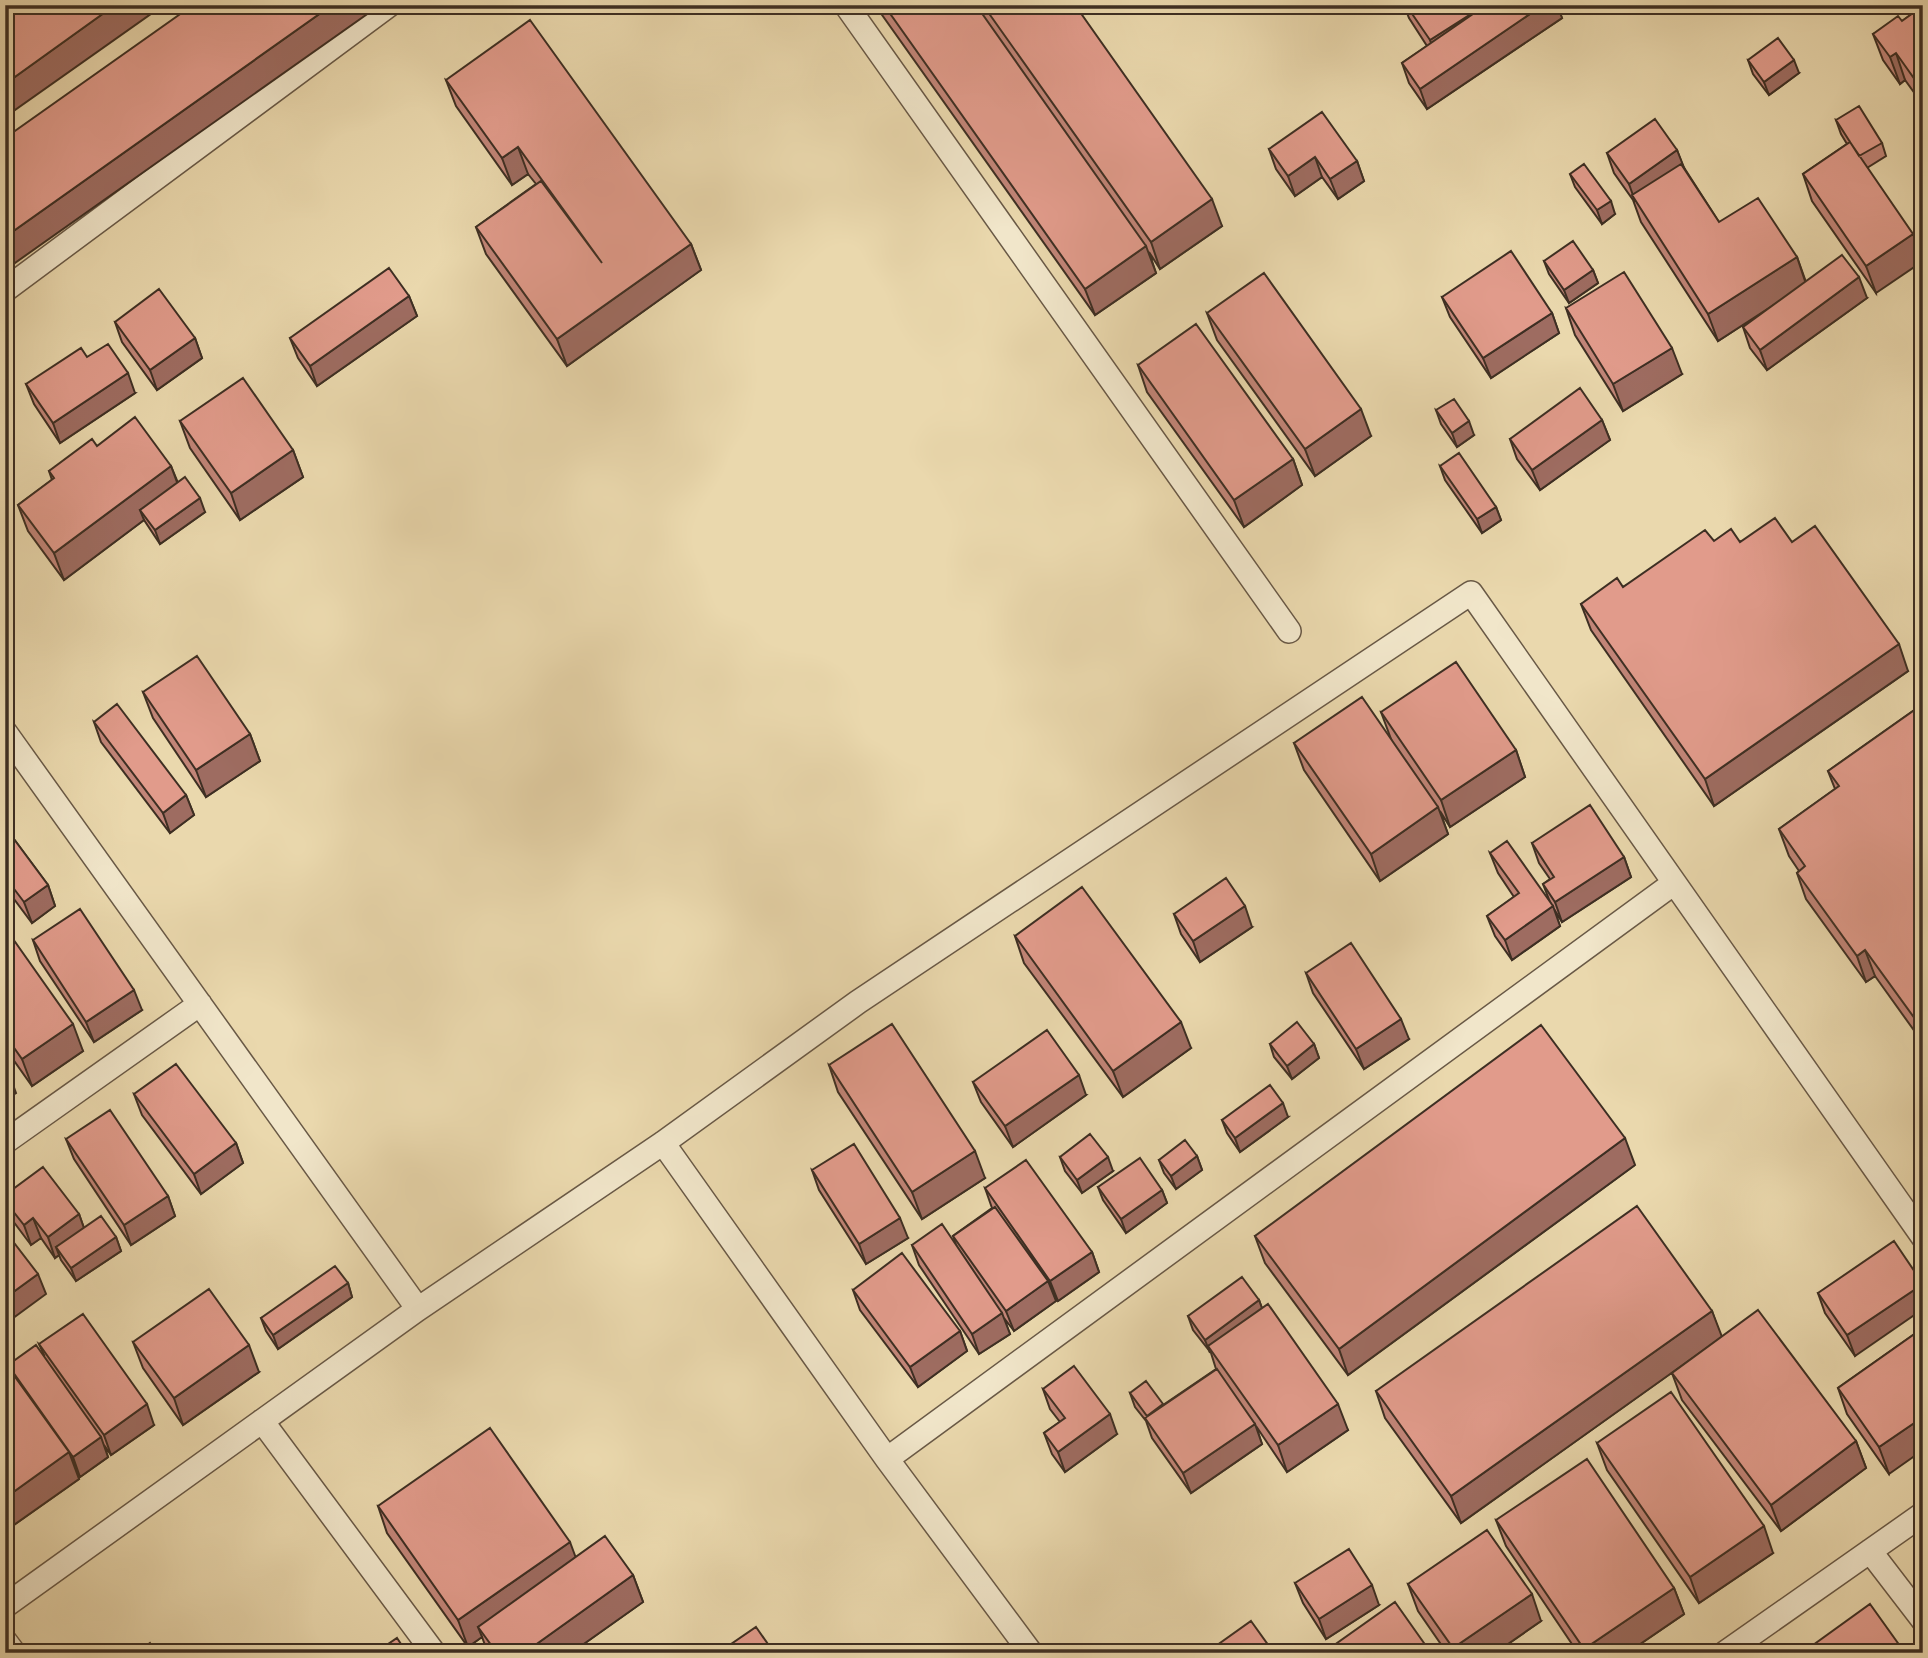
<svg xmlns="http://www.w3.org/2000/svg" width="1928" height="1658" font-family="'Libre Bodoni',serif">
	<rect width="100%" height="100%" fill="#ead8ad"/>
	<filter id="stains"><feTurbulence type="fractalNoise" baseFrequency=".00286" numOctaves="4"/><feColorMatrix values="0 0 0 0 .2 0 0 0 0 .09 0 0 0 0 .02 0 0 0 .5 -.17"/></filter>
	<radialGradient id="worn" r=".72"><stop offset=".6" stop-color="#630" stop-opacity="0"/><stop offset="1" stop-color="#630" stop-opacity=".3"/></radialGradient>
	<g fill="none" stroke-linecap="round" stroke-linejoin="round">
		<defs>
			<path id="street" d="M846,5L1289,631
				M5,290L389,5
				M5,732L418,1309
				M5,1142L200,1004
				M663,1143L887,1459L1031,1653
				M262,1421L434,1653
				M887,1459L1674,883
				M1870,1551L1923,1620
				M5,1606L418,1309L663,1143L858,1002L1471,593L1923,1237
				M5,1641L14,1653
				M1725,1653L1923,1514"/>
		</defs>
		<!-- street casing -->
		<use href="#street" stroke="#695946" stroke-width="26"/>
		<!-- street -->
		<use href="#street" stroke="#f1e6ca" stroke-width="23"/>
	</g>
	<!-- wall -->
	<path fill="#c28578" stroke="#3e2f23" stroke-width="2" d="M875,5H1075L1222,226L1160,269L1149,252L1156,273L1095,315Z
		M1404,5H1557L1562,18L1427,109L1409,83L1402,63L1427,46L1409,18Z
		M1923,6V105L1905,80L1900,84L1883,60L1873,34L1902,21Z
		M1748,60L1799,73L1769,95L1753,74Z
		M446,80L691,244L701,270L567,366L486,254L476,227L536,184L528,174L512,185L456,106Z
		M1836,120L1882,143L1886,156L1867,168L1876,293L1812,201L1803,174L1847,144L1841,134Z
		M1269,149L1357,161L1364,181L1338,199L1322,177L1295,196L1276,169Z
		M1677,150L1683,166L1719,222L1797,257L1806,282L1867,298L1767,370L1750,348L1743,327L1772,306L1718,341L1641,222L1633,200L1614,173L1607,153Z
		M1570,174L1615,214L1602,224L1575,187Z
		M1544,261L1593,270L1598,283L1569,303L1549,274Z
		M409,296L417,316L317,386L298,358L290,338Z
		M1442,297L1552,313L1559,333L1491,378L1450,317Z
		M1566,308L1682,374L1623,411L1575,335Z
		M1207,313L1371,436L1315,476L1217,340Z
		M115,322L195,338L202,358L157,390L122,342Z
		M1138,365L1293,459L1302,485L1244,527L1147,392Z
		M26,384L135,393L60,443L34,404Z
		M1436,410L1474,435L1457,447L1441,424Z
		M1602,420L1610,440L1540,490L1517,459L1510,439Z
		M180,421L293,450L303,477L240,520L190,448Z
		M97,446L171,466L178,483L205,512L160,544L144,520L64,580L28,531L18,505L52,480L49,471Z
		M1440,466L1496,507L1501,520L1482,533L1445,480Z
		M1714,541L1792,542L1908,671L1714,806L1591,630L1581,604L1623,587Z
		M143,692L250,734L260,761L206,797L153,718Z
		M1923,704V1043L1875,976L1866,982L1806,899L1797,873L1799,871L1789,856L1779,829L1835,789L1828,771Z
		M1381,712L1516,750L1525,777L1450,827L1440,811L1448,834L1380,881L1304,770L1294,743L1391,739Z
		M94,722L186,795L194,815L170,833L101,742Z
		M5,827L48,885L55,906L32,923L5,887Z
		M1532,843L1624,857L1631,877L1562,922L1554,909L1560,926L1512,960L1495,936L1487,916L1514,897L1498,873L1490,853L1550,902L1543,884L1550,879L1539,863Z
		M1174,914L1252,927L1200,962L1181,934Z
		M5,930L83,1051L32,1086L5,1048Z
		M1015,936L1191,1048L1123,1097L1024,963Z
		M33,940L142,1010L94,1042L40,961Z
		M1306,973L1409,1039L1364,1069L1313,993Z
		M1270,1044H1314L1319,1058L1292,1079L1274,1057Z
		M829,1065L985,1178L922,1219L838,1092Z
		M973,1082L1086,1095L1013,1147L981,1102Z
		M134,1094L236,1143L243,1163L201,1194L142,1115Z
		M1288,1117L1240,1152L1227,1133L1222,1120Z
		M66,1139L168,1196L175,1216L131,1245L74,1159Z
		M1197,1156L1202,1170L1176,1189L1164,1173L1159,1160Z
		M1060,1157L1113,1171L1082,1193L1065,1171Z
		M1635,1165L1348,1375L1265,1263L1255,1236Z
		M812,1170L908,1238L866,1264L819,1190Z
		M1098,1187L1162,1190L1167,1203L1126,1233L1103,1200Z
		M985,1188L1092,1252L1099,1272L1058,1301L1053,1295L1056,1301L1014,1331L1004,1318L1010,1334L979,1354L919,1265L912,1245H956L953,1236L992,1208Z
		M5,1195L79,1214L84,1228L116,1237L121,1251L76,1281L61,1260L59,1255L55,1258L41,1238L31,1245L10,1217L5,1205Z
		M348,1283L352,1297L278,1349L266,1331L261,1318Z
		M1923,1283L1855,1356L1825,1313L1818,1293Z
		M853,1290L960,1331L967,1351L918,1387L860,1310Z
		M1259,1300L1262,1308L1348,1430L1287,1472L1256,1426L1262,1444L1191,1493L1152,1438L1146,1421L1135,1407L1130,1393L1163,1405L1216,1369L1211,1353L1193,1330L1188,1316Z
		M1712,1311L1721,1337L1856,1441L1866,1468L1781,1531L1682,1400L1672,1373L1705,1349L1461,1523L1385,1418L1376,1391Z
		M1923,1328L1889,1474L1847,1414L1838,1388Z
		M133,1342L259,1372L183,1425L143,1368Z
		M39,1344L154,1425L111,1455L104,1445L108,1457L80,1477L76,1470L79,1479L11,1527L5,1519V1363L10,1370L8,1365L44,1355Z
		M1043,1389L1117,1434L1065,1472L1052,1454L1044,1433L1060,1422L1050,1409Z
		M1597,1443L1773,1553L1699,1603L1607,1470Z
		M378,1506L633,1575L643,1602L571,1653H488L482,1637L468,1647L387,1533Z
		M1496,1520L1674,1588L1684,1614L1627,1653H1578L1506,1546Z
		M1295,1583L1379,1605L1326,1639L1303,1603Z
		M1408,1584L1541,1621L1495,1653H1447L1418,1611Z"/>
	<!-- shaded-wall -->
	<path fill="#9e6c61" stroke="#3e2f23" stroke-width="2" d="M115,5H153L155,11L5,117V84Z
		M332,5H380L5,270V237Z
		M1353,5H1363L1355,10Z
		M1485,5L1437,61L1430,40Z
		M1543,5H1557L1562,18L1427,109L1420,89Z
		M1896,53L1905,80L1900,84L1890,57Z
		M1794,60L1799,73L1769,95L1764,82Z
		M518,147L528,174L512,185L502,158Z
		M1677,150L1685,170L1635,201L1629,184Z
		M1315,157L1322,177L1295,196L1288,176Z
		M1357,161L1364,181L1338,199L1330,179Z
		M1212,199L1222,226L1160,269L1151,242Z
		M1611,201L1615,214L1602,224L1597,210Z
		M1913,234L1923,261L1876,293L1866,266Z
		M691,244L701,270L567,366L557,339Z
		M1146,246L1156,273L1095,315L1085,289Z
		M1797,257L1806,284L1718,341L1708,314Z
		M1593,270L1598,283L1569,303L1564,290Z
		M1859,277L1867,298L1767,370L1760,350Z
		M409,296L417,316L317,386L310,366Z
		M1552,313L1559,333L1491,378L1483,358Z
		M195,338L202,358L157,390L150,370Z
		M1672,348L1682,374L1623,411L1613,384Z
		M128,373L135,393L60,443L53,423Z
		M1361,409L1371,436L1315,476L1305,449Z
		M1602,420L1610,440L1540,490L1532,470Z
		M1469,421L1474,435L1457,447L1452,433Z
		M293,450L303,477L240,520L231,493Z
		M1293,459L1302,485L1244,527L1234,500Z
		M171,466L181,493L140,510L144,520L64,580L54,553Z
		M200,498L205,512L160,544L155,530Z
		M1496,507L1501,520L1482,533L1477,519Z
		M1899,644L1908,671L1714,806L1705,779Z
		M250,734L260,761L206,797L196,770Z
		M1516,750L1525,777L1450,827L1441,800Z
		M186,795L194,815L170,833L163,813Z
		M1438,807L1448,834L1380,881L1371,854Z
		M1624,857L1631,877L1562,922L1555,902Z
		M48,885L55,906L32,923L24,902Z
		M1245,906L1252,927L1200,962L1193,941Z
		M1553,906L1560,926L1512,960L1505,940Z
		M1865,950L1875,976L1866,982L1857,956Z
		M134,990L142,1010L94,1042L86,1022Z
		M1401,1019L1409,1039L1364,1069L1356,1049Z
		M1923,1019V1036L1918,1023Z
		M1181,1022L1191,1048L1123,1097L1113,1071Z
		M73,1024L83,1051L32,1086L22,1059Z
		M1314,1044L1319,1058L1292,1079L1287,1066Z
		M1079,1075L1086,1095L1013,1147L1005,1126Z
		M11,1079L16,1093L5,1100V1083Z
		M1283,1103L1288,1117L1240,1152L1235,1138Z
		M1625,1138L1635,1165L1348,1375L1339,1349Z
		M236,1143L243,1163L201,1194L194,1174Z
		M975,1151L985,1178L922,1219L912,1192Z
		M1197,1156L1202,1170L1176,1189L1171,1176Z
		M1108,1157L1113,1171L1082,1193L1077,1180Z
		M1162,1190L1167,1203L1126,1233L1121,1219Z
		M168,1196L175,1216L131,1245L124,1225Z
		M79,1214L86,1234L56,1247L59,1255L55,1258L48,1237Z
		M33,1218L41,1238L31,1245L24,1225Z
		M900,1218L908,1238L866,1264L859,1244Z
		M116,1237L121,1251L76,1281L71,1268Z
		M1092,1252L1099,1272L1058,1301L1050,1281Z
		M38,1274L46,1294L5,1324V1298Z
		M1048,1281L1056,1301L1014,1331L1006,1311Z
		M348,1283L352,1297L278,1349L273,1335Z
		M1923,1284V1309L1855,1356L1847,1335Z
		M1259,1300L1264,1314L1208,1346L1210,1353L1205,1340Z
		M1712,1311L1722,1337L1461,1523L1451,1496Z
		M1002,1313L1010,1334L979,1354L972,1334Z
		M960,1331L967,1351L918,1387L910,1367Z
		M249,1345L259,1372L183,1425L174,1398Z
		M147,1404L154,1425L111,1455L104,1435Z
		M1338,1404L1348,1430L1287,1472L1278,1445Z
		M1110,1414L1117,1434L1065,1472L1058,1452Z
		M1923,1417V1450L1889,1474L1879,1447Z
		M1255,1424L1262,1444L1191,1493L1183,1473Z
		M101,1437L108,1457L80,1477L73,1457Z
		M1856,1441L1866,1468L1781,1531L1771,1505Z
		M69,1452L79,1479L11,1527L5,1511V1498Z
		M1764,1526L1773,1553L1699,1603L1690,1577Z
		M570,1542L580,1569L478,1627L482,1637L468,1647L458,1620Z
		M633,1575L643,1602L571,1653H524Z
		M1372,1585L1379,1605L1326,1639L1319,1619Z
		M1674,1588L1684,1614L1627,1653H1585L1584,1649Z
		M1532,1594L1541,1621L1495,1653H1455L1453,1648Z
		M770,1647L772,1653H761Z"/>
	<!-- building -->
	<path fill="#e19b8b" stroke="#3e2f23" stroke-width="2" d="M8,5H115L5,84V7Z
		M193,5H332L5,237V138Z
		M884,5H976L1146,246L1085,289Z
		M983,5H1075L1212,199L1151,242Z
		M1406,5H1485L1430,40Z
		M1486,5H1543L1420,89L1402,63Z
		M1923,6V91L1896,53L1890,57L1873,34L1898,16L1902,21Z
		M530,20L691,244L557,339L476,227L541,181L602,263L518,147L502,158L446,80Z
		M1778,38L1794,60L1764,82L1748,60Z
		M1859,106L1882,143L1859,156L1836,120Z
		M1322,112L1357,161L1330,179L1315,157L1288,176L1269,149Z
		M1655,119L1677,150L1629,184L1607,153Z
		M1850,142L1913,234L1866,266L1803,174Z
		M1584,164L1611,201L1597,210L1570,174Z
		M1681,164L1719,222L1758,198L1797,257L1708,314L1632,195Z
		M1573,241L1593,270L1564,290L1544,261Z
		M1511,251L1552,313L1483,358L1442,297Z
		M1842,255L1859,277L1760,350L1743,327Z
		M389,268L409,296L310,366L290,338Z
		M1624,272L1672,348L1613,384L1566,308Z
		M1264,273L1361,409L1305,449L1207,313Z
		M159,289L195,338L150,370L115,322Z
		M1196,324L1293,459L1234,500L1138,365Z
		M108,344L128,373L53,423L26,384L81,348L87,357Z
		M243,378L293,450L231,493L180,421Z
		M1580,388L1602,420L1532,470L1510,439Z
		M1454,399L1469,421L1452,433L1436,410Z
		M135,417L171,466L54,553L18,505L54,478L49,471L92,439L97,446Z
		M1459,453L1496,507L1477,519L1440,466Z
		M185,477L200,498L155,530L140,510Z
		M1775,518L1792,542L1815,526L1899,644L1705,779L1581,604L1617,578L1623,587L1705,530L1714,541L1731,529L1740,542Z
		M197,656L250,734L196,770L143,692Z
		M1456,662L1516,750L1441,800L1381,712Z
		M1362,697L1438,807L1371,854L1294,743Z
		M117,704L186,795L163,813L94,722Z
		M1923,704V1019L1918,1023L1865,950L1857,956L1797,873L1805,866L1779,829L1839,786L1828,771Z
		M1590,805L1624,857L1555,902L1543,884L1554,877L1532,843Z
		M5,827L48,885L24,902L5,877Z
		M1507,841L1553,906L1505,940L1487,916L1519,893L1490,853Z
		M1226,878L1245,906L1193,941L1174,914Z
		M1082,887L1181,1022L1113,1071L1015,936Z
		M80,909L134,990L86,1022L33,940Z
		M6,929L73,1024L22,1059L5,1035Z
		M1351,943L1401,1019L1356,1049L1306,973Z
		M1297,1022L1314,1044L1287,1066L1270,1044Z
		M892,1024L975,1151L912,1192L829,1065Z
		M1541,1025L1625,1138L1339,1349L1255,1236Z
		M1047,1030L1079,1075L1005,1126L973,1082Z
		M176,1064L236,1143L194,1174L134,1094Z
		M5,1071L11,1079L5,1083Z
		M1270,1085L1283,1103L1235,1138L1222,1120Z
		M110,1110L168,1196L124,1225L66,1139Z
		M1090,1134L1108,1157L1077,1180L1060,1157Z
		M1185,1140L1197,1156L1171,1176L1159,1160Z
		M854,1144L900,1218L859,1244L812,1170Z
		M1140,1158L1162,1190L1121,1219L1098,1187Z
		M1026,1160L1092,1252L1050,1281L985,1188Z
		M43,1167L79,1214L48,1237L33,1218L24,1225L5,1201V1195Z
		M1637,1206L1712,1311L1451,1496L1376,1391Z
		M995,1207L1048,1281L1006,1311L953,1236Z
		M101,1216L116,1237L71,1268L56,1247Z
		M942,1224L1002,1313L972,1334L912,1245Z
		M5,1231L38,1274L5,1298Z
		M1894,1241L1923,1284L1847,1335L1818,1293Z
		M902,1253L960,1331L910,1367L853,1290Z
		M335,1266L348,1283L273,1335L261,1318Z
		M1242,1277L1259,1300L1205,1340L1188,1316Z
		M209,1289L249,1345L174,1398L133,1342Z
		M1268,1304L1338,1404L1278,1445L1208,1346Z
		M1758,1310L1856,1441L1771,1505L1672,1373Z
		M83,1314L147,1404L104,1435L39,1344Z
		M1923,1328V1417L1879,1447L1838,1388Z
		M36,1345L101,1437L73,1457L8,1365Z
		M5,1363L69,1452L5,1498Z
		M1074,1366L1110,1414L1058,1452L1044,1433L1065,1418L1043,1389Z
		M1217,1369L1255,1424L1183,1473L1145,1418Z
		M1146,1381L1163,1404L1147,1416L1130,1393Z
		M1671,1392L1764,1526L1690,1577L1597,1443Z
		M490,1428L570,1542L458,1620L378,1506Z
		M1587,1459L1674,1588L1584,1649L1496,1520Z
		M1487,1530L1532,1594L1453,1648L1408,1584Z
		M605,1536L633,1575L524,1653H497L478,1627Z
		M1349,1549L1372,1585L1319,1619L1295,1583Z
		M1395,1602L1431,1653H1323Z
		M1870,1604L1905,1653H1802Z
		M1251,1621L1274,1653H1206Z
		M756,1627L770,1647L761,1653H718Z
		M397,1638L407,1653H375Z
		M150,1643L157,1653H137Z"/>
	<!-- margin -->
	<rect width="1928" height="1658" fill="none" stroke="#ead8ad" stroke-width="28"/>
	<rect x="7" y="7" width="1914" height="1644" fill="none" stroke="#3e2f23" stroke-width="3.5"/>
	<rect x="14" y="14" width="1900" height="1630" fill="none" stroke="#3e2f23" stroke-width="2"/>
	<rect width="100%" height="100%" filter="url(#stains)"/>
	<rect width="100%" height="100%" fill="url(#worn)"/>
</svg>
